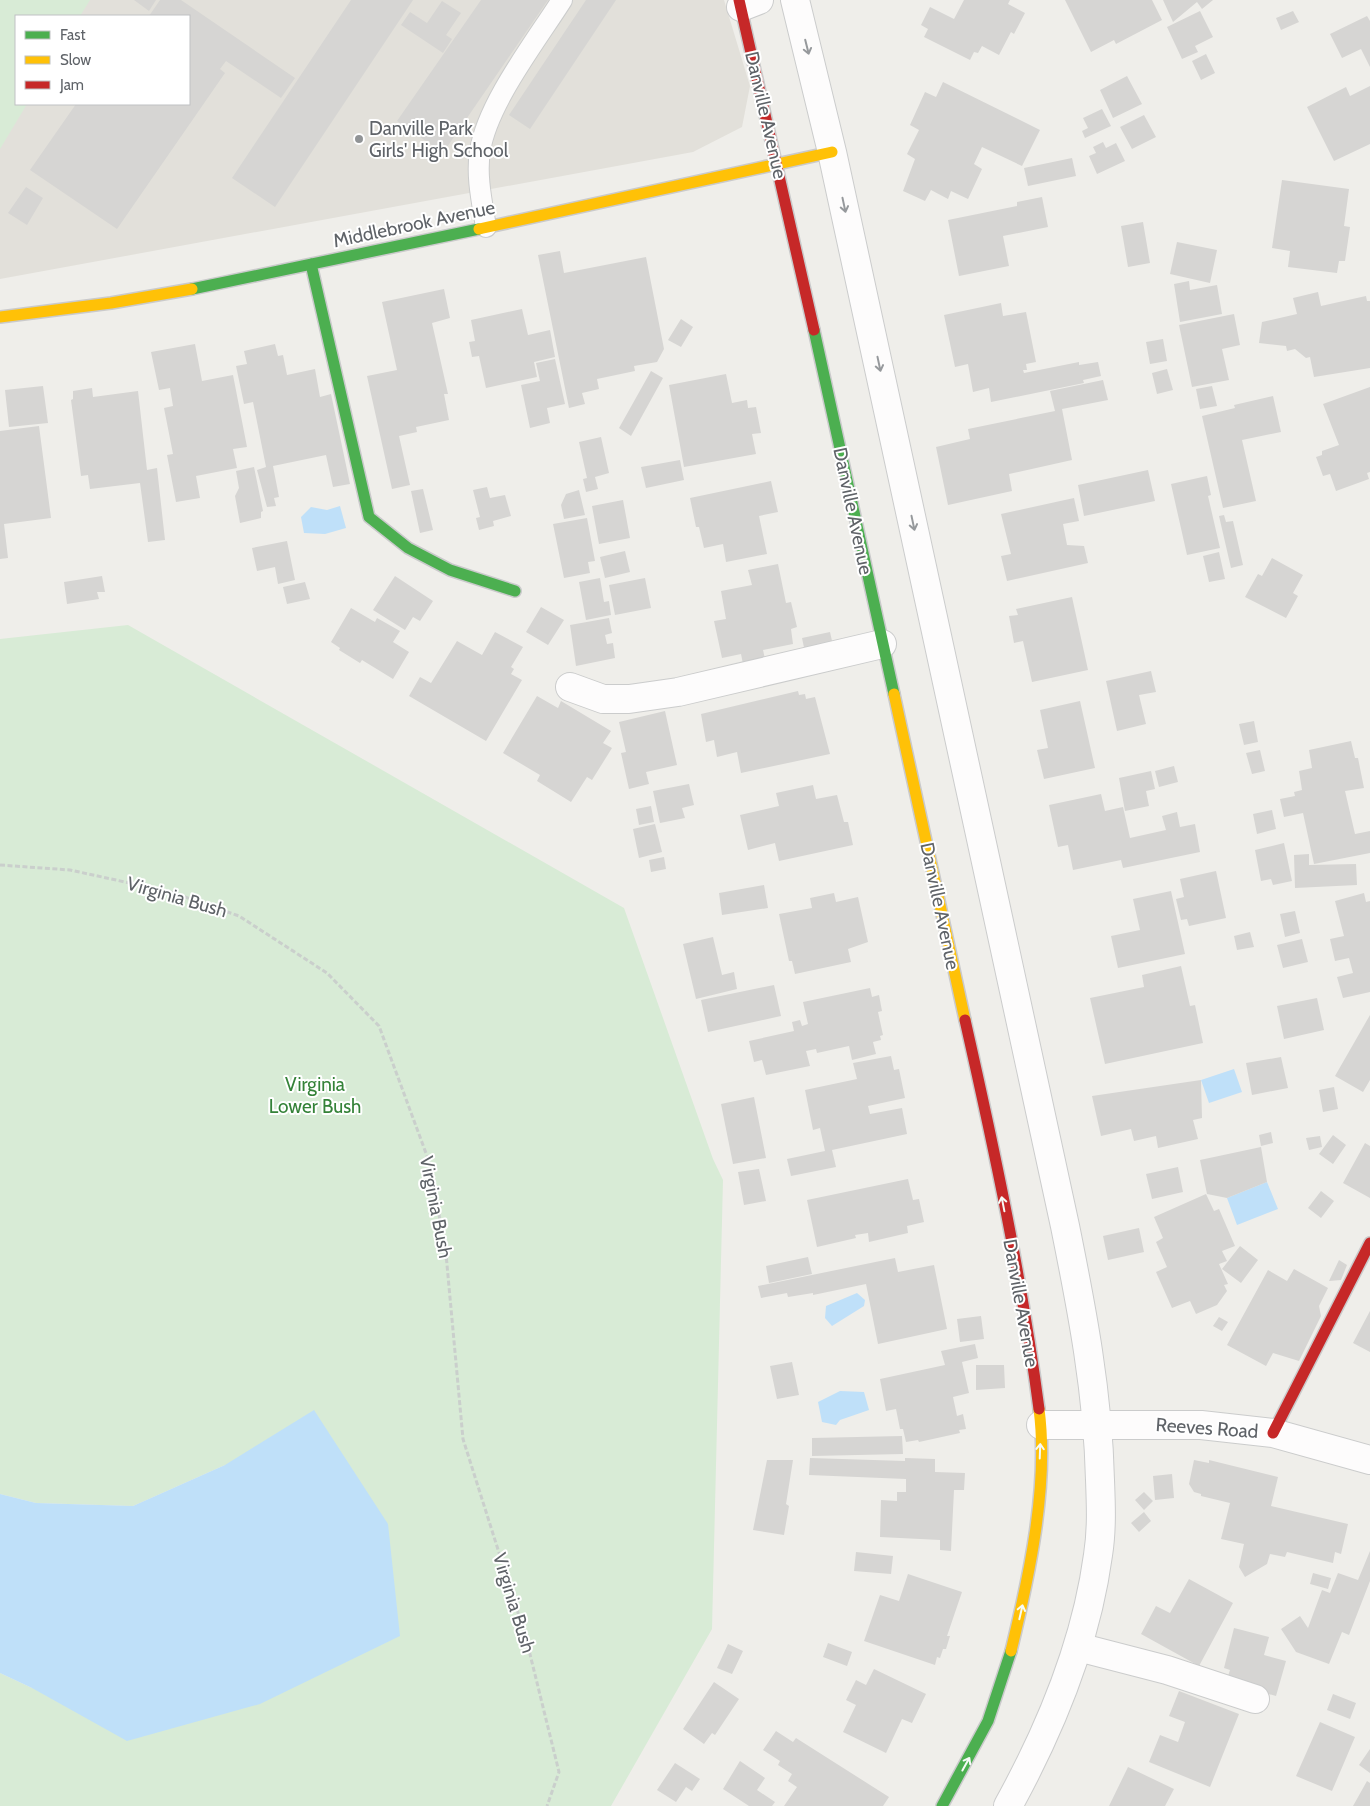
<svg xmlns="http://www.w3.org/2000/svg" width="1370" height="1806" font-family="Cabin,sans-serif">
	<rect width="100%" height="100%" fill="#efeeea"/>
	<!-- education -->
	<path fill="#e2e0da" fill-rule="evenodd" d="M0,0H724L750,86L742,127L693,152L0,279ZM16,16H189V104H16Z"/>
	<!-- green -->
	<path fill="#d8ebd6" d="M0,0H90L80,16H16V104H27L0,149Z
		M128,625L624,908L713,1159L723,1180L712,1629L611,1806H0V1673L32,1688L225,1465L133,1506L36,1503L0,1494V639Z"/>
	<!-- water -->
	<path fill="#bfe0f9" d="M340,506L346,528L325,534L304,533L301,517L311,507L327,510Z
		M1234,1069L1242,1092L1209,1103L1201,1080Z
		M1267,1182L1278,1209L1237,1225L1227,1198Z
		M857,1293L865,1300L864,1306L832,1326L825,1318L826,1306Z
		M840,1391L864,1392L869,1410L840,1420L836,1425L822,1422L818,1402Z
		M314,1410L388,1524L400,1636L260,1704L127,1741L32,1688L0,1673V1494L36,1503L133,1506L225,1465Z"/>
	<!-- building -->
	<path fill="#d6d5d3" d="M134,0H156L149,11Z
		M160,0H181L295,78L281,98L226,61L220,69L225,73L117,229L30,170L76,104H189V16H149Z
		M351,0H413L275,207L232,178Z
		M481,0H548L443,153L397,121Z
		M586,0H616L530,129L509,115Z
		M964,0H1010L1008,4L1025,13L1014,34L1011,32L999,55L982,46L978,53L974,52L970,60L924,37L928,29L921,25L930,7L954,19Z
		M1065,0H1152L1162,20L1116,44L1114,40L1091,52Z
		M1163,0H1213L1202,9L1197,2L1173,22Z
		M442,1L461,13L446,35L452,39L443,53L401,25L410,12L427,23Z
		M1200,11L1213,37L1195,46L1198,52L1182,59L1167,27Z
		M1293,11L1299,22L1281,30L1276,18Z
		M1367,16L1370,21V67L1361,49L1342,58L1330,34Z
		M1206,54L1215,73L1201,80L1192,61Z
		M1127,76L1142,104L1113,118L1100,90Z
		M943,82L1040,130L1022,166L982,147L974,164L982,169L968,199L951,191L948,199L931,190L925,201L903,191L915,159L907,154L919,130L910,125L925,92L936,97Z
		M1370,86V144L1334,161L1307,107L1346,87L1350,96Z
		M1102,109L1111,126L1085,138L1082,131L1088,128L1083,118Z
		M1144,115L1156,137L1132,149L1120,127Z
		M1103,142L1106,148L1116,143L1125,161L1097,174L1089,156L1096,153L1093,147Z
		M1072,158L1076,176L1028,186L1024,168Z
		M1282,180L1349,189L1344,226L1350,227L1345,261H1339L1337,273L1288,267L1290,251L1272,248Z
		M26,187L43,198L27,225L8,213Z
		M1042,197L1048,227L1003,236L1009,266L959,276L948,220L1017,206V202Z
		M1143,222L1150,263L1128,267L1121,226Z
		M1177,242L1217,250L1210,283L1170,274Z
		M560,251L564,273L646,257L664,349L657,362L634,366L635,371L597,379L599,389L582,393L585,404L569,408L538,255Z
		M1189,281L1190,290L1217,285L1222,314L1180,322L1174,284Z
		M444,289L450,318L432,323L448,394H444L449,420L416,427L417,432L399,436L410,485L392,489L367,376L397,370L382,302Z
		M1318,292L1321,306L1366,296L1367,301H1370V368L1314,377L1310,357L1306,358L1295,349L1287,351L1286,346L1259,343L1262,322L1297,314L1293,298Z
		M1001,303L1003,316L1026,312L1036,362L1026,364L1027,370H1023L1024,373L1079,362V365L1098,362L1101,376L1083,380L1084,383L991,402L989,388L973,392L968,364L955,367L944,315Z
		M522,309L528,335L550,330L555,357L534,362L537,377L486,388L479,356L472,357L469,342L475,341L471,320Z
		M1234,314L1240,345L1222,349L1229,380L1192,387L1179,325Z
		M681,319L693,327L681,347L668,340Z
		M1163,339L1167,361L1150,364L1146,342Z
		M195,344L202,381L233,375L247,447L233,449L237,468L196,476L200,498L176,502L167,455L173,454L164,408L173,406L170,388L159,390L151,352Z
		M275,344L278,356L283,355L287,375L315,369L320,397L331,394L350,484L333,487L326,455L273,466L279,497L274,498L276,506L267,507L257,470L266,467L253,402L244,404L236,366L247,364L244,351Z
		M555,359L565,404L547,408L550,423L530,428L521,385L540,381L536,363Z
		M1167,369L1173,390L1157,394L1152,373Z
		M651,371L663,378L631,436L619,428Z
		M726,374L732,403L747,400L748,408L756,407L761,433L752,434L756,454L684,467L669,385Z
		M1103,380L1108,400L1062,409L1072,460L1009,474L1012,491L948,505L936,447L970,439L968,429L1055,411L1050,391Z
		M43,386L48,423L9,427L5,390Z
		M1212,386L1217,406L1200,409L1196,389Z
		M1370,387V472L1367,473L1369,479L1336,491L1330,474L1323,476L1316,457L1322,455V451L1339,445L1323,404Z
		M92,388L93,397L138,391L147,470L157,468L165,540L148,542L140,483L90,489L88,475L81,476L71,400L73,399V391Z
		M1273,396L1281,432L1242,440L1256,501L1223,508L1202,416L1235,408L1234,405Z
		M39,426L51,518L4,524L8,558L0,559V431Z
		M601,437L609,473L595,477L598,489L586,492L583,479L587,478L579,442Z
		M680,460L684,480L646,488L641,467Z
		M254,467L263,511L261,512V518L240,523L235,496L239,488L236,471Z
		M1148,470L1155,501L1084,516L1078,485Z
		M1207,476L1211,495L1208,496L1220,548L1187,555L1171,484Z
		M771,481L778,512L759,516L767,554L726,562L723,544L704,548L699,527H696L690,498Z
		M487,487L490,498L505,495L511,516L493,521L494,526L479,530L476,518L480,517L473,490Z
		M423,489L433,530L420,533L411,491Z
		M579,490L585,515L564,519L561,505L566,494Z
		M1074,498L1079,521L1063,524L1067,545L1084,546L1088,563L1007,581L1001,556L1011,554L1001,514Z
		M623,500L630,538L599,544L592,506Z
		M1224,515L1226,522L1233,521L1243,565L1231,568L1219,516Z
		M587,518L595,561L588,562L590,573L564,578L553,524Z
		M287,541L295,580L278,584L275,567L257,571L252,548Z
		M625,551L630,572L605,578L600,557Z
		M1219,552L1225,579L1209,582L1203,556Z
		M1272,558L1303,575L1293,593L1298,596L1286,618L1245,597L1258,574L1262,576Z
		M778,564L786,603L791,602L797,627L791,629L793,644L763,650L765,659L743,664L741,654L722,658L714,621L726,619L721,591L752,585L748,570Z
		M102,576L105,592H97L99,599L67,604L64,582Z
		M395,576L433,601L420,621L413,617L405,630L373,610Z
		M600,578L604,602L609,601L611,615L586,620L579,582Z
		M645,578L651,608L615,615L609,585Z
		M305,582L310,599L287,604L283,587Z
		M1072,597L1088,670L1032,682L1023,641L1014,643L1009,616L1018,615L1016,609Z
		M541,607L564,620L548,645L526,632Z
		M351,608L375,622L377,618L400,631L393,642L409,652L393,679L362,660L360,663L339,650L340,648L331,642Z
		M609,618L612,633L605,635L607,644L613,643L615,658L576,666L570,625Z
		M495,632L523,647L511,667L514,669L511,674L522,680L486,741L409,696L420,677L431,683L457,641L482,655Z
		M830,632L834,650L806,657L802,638Z
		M1151,671L1156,692L1139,695L1146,724L1117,731L1106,681Z
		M798,691L799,695L805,694L806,699L815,697L830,754L741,773L737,752L717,757L714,740L706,742L701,714Z
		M537,696L558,708L561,701L611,731L603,743L612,748L592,780L587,777L571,802L537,781L540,775L503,753Z
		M1080,701L1095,768L1044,779L1037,750L1048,748L1040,710Z
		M665,711L677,765L646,772L649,784L629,789L621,753L626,752L619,722Z
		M1254,721L1258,742L1244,745L1239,724Z
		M1351,741L1355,758H1358L1364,788L1345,791L1355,834L1370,831V853L1314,864L1303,813L1284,817L1280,799L1295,796L1294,792L1302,790L1299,771L1312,768L1309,750Z
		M1260,750L1265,771L1252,774L1246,753Z
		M1174,766L1178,782L1159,787L1155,771Z
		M1151,771L1155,789L1146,791L1149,806L1125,811L1119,778Z
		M689,784L694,805L682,808L685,818L660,823L653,791Z
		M813,785L816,799L837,795L844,822H848L853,845L779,861L775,843L748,850L740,815L779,806L776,793Z
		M1101,794L1105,811L1123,807L1130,838L1166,830L1162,816L1177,812L1180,827L1195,824L1200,852L1123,868L1121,860L1073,870L1068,845L1058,847L1049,805Z
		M651,806L654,822L639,825L636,809Z
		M1272,810L1276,829L1257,834L1253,814Z
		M655,824L662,852L639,858L633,829Z
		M1284,843L1292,881L1273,885L1271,879L1261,881L1255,850Z
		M1309,854V865L1356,864L1357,885L1295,888L1294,855Z
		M664,857L666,869L651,872L649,860Z
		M1216,871L1226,918L1189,926L1187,919L1181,920L1176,899L1184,897L1180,879Z
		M764,885L768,908L722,915L719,893Z
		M1171,891L1185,954L1118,968L1111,936L1140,930L1133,899Z
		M834,893L836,902L858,897L868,942L848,949L851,962L795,974L792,961H789L779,914L812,908L810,898Z
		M1364,893L1366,902L1370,901V992L1343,998L1337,977L1353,973L1349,958L1335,961L1330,939L1344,936L1335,901Z
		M1295,911L1300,933L1285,937L1280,914Z
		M1250,932L1254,947L1237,950L1234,936Z
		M713,937L722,975L734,972L737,989L696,999L683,944Z
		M1302,939L1308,962L1283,968L1277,945Z
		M1181,966L1190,1006L1195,1005L1203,1043L1105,1064L1090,998L1144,987L1142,975Z
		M774,985L781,1016L708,1032L701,1000Z
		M870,988L872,997L879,995L882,1011L878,1012L883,1035L880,1036L881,1040L873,1042L876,1054L852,1060L849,1046L817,1053L816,1049L806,1051L810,1066L766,1075L762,1060L754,1062L749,1041L794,1031L792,1022L800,1020L802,1026L808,1024L803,1002Z
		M1317,998L1324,1030L1284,1039L1277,1006Z
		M1370,1015V1080L1363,1092L1335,1076Z
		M891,1056L894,1070L899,1069L905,1098L868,1106L870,1114L902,1108L907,1134L832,1150L836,1167L791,1176L787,1159L825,1151L820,1128L813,1130L805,1090L857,1079L853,1063Z
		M1281,1057L1288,1088L1252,1095L1246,1063Z
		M1201,1080L1202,1118L1193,1120L1198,1139L1158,1148L1156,1136L1134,1141L1131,1129L1101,1136L1092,1096Z
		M1334,1087L1338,1109L1323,1112L1319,1090Z
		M754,1097L766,1158L733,1164L721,1104Z
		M1271,1132L1273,1143L1261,1146L1259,1135Z
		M1333,1135L1346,1145L1333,1164L1319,1154Z
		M1320,1136L1322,1147L1309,1150L1306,1138Z
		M1365,1143L1370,1146V1198L1343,1183Z
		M1261,1147L1267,1182L1227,1198L1207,1194L1200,1160Z
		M1178,1167L1183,1192L1152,1199L1146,1174Z
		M759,1169L766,1201L744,1205L738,1172Z
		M908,1179L913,1200L919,1199L924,1222L907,1226L908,1233L869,1242L868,1233L855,1235L856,1238L817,1247L807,1200Z
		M1321,1191L1334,1201L1321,1218L1308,1208Z
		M1206,1194L1214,1211L1219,1209L1235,1246L1222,1251L1227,1261L1219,1264L1228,1284L1224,1285L1227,1291L1217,1305L1196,1314L1190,1301L1172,1308L1156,1272L1167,1267L1156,1242L1163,1238L1154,1217Z
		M1139,1228L1144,1252L1108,1260L1103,1236Z
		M1240,1246L1258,1260L1241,1283L1222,1269Z
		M808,1257L812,1274L769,1283L766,1266Z
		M895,1258L898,1272L934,1265L947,1329L878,1344L866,1284L813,1295V1293L788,1297L787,1293L761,1298L758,1286Z
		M1339,1260L1347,1265L1341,1280L1329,1281Z
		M1294,1269L1328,1288L1319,1306L1321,1316L1299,1361L1273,1353L1266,1366L1227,1345L1268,1270L1287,1281Z
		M1370,1311V1352L1353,1343Z
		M981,1316L984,1339L960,1342L957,1319Z
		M1219,1317L1228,1322L1222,1331L1213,1326Z
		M975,1344L978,1358L962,1362L969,1393L953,1397L957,1416L963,1414L966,1429L959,1430L960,1433L919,1442L918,1440L906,1442L903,1429H900L896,1409L886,1411L880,1379L945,1365L941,1351Z
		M792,1362L799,1395L777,1399L770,1366Z
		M976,1365H1004L1005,1388L976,1390Z
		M902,1436L903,1454L812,1456V1438Z
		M810,1458L905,1461V1458L935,1459V1472L965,1473L964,1490H954L951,1551L940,1550V1540L880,1537L881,1500L897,1501V1492H906V1479L809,1475Z
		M767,1460H793L786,1504L789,1506L784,1535L753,1530Z
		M1194,1460L1209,1463V1460L1278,1477L1271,1506L1348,1524L1341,1554L1335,1552L1333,1563L1287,1552L1285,1557L1270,1554L1267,1564L1245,1577L1239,1567L1244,1544L1221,1539L1230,1503L1201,1496V1494L1194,1492L1189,1484Z
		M1172,1474L1174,1498L1155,1500L1153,1476Z
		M1144,1492L1153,1501L1144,1510L1135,1500Z
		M1144,1512L1151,1521L1139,1532L1131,1523Z
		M1370,1551V1581L1349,1635L1342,1632L1329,1664L1296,1652L1281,1629L1300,1616L1308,1628L1322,1590L1330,1593L1338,1573L1358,1580Z
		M856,1552L893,1556L891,1574L854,1571Z
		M1313,1573L1331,1578L1328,1589L1310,1584Z
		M908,1574L962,1592L947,1636H950L946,1649H943L940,1658L937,1657L935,1665L864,1641L880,1595L899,1601Z
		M1189,1579L1233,1603L1199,1666L1141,1634L1156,1606L1170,1613Z
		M1234,1628L1269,1637L1264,1655L1286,1661L1276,1696L1226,1682L1230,1670L1224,1668Z
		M828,1643L852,1652L847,1666L823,1657Z
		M728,1644L743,1651L732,1674L717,1668Z
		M874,1669L926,1694L912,1723L902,1719L886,1753L843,1732L856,1705L846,1700L856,1680L866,1685Z
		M714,1682L739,1699L715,1735L712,1733L704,1744L683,1729Z
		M1179,1691L1239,1714L1210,1787L1149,1762L1160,1735L1178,1742L1185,1722L1169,1716Z
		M1333,1694L1356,1703L1350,1719L1327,1710Z
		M1320,1722L1355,1737L1332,1791L1296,1776Z
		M776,1731L793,1742L796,1738L889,1797L883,1806H784L797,1787L788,1781L792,1774L778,1765L780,1761L763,1750Z
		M1370,1749V1773L1359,1765Z
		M740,1761L765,1778L757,1790L775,1802L772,1806H749L723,1789Z
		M675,1763L700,1779L692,1791L686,1787L676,1802L657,1790Z
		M1128,1767L1174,1789L1165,1806H1109Z
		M1367,1781L1370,1783V1806H1353Z"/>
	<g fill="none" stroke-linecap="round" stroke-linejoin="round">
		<defs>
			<path id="lane" d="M486,227C482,202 476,176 480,151C487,104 536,41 562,0"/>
			<path id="street" d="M795,0L832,152L1065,1226C1082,1310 1098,1393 1100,1480C1101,1505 1102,1530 1098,1555C1086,1644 1051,1728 1008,1806
				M741,7L759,0
				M570,687L603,699H629L678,692L882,644
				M1041,1425H1201L1273,1433L1370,1460
				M1078,1647L1167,1670L1255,1699"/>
			<path id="fast" d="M311,264L369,517L408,548L450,570L515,591
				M192,289L479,229
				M814,330L894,694
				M942,1806L988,1721L1011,1651"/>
			<path id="slow" d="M479,229L832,152
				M0,317L111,303L192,289
				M894,694L965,1020
				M1011,1651C1029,1577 1049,1485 1039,1409"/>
			<path id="jam" d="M739,0L814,330
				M965,1020C994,1148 1022,1279 1039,1409
				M1273,1433L1370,1243"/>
		</defs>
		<!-- lane casing -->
		<use href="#lane" stroke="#cbcccc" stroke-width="22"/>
		<!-- street casing -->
		<use href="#street" stroke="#cbcccc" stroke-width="30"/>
		<!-- fast casing -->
		<use href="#fast" stroke="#cacacb" stroke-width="14"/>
		<!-- slow casing -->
		<use href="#slow" stroke="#cacacb" stroke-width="14"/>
		<!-- jam casing -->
		<use href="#jam" stroke="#cacacb" stroke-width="14"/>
		<!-- path -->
		<path stroke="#cacfcc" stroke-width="3" stroke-dasharray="5 2.5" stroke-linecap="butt" d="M0,865L70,870L171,892L239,916L327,973L379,1026L430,1164L446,1254L463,1439L526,1638L559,1772L547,1806"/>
		<!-- lane -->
		<use href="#lane" stroke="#fdfcfc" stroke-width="20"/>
		<!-- street -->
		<use href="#street" stroke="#fdfcfc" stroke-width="28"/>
		<!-- fast -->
		<use href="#fast" stroke="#4caf50" stroke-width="11"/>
		<!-- slow -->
		<use href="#slow" stroke="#ffc107" stroke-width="11"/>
		<!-- jam -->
		<use href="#jam" stroke="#c62828" stroke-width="11"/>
	</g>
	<!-- one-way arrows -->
	<defs><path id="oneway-shaft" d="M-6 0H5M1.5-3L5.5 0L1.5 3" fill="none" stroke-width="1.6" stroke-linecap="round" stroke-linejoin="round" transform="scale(1.25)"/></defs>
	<g stroke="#96999c">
		<use href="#oneway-shaft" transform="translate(807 47) rotate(76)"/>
		<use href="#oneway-shaft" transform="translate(844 205) rotate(78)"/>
		<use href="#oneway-shaft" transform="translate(879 364) rotate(78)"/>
		<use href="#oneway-shaft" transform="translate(913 523) rotate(78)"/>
	</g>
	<g stroke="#f6fbf6">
		<use href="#oneway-shaft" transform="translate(1003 1204) rotate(-101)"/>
		<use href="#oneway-shaft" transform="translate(1040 1451) rotate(-88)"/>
		<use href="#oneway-shaft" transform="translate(1021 1612) rotate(-77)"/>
		<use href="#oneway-shaft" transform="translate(966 1764) rotate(-61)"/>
	</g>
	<!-- markers -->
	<circle fill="#919496" stroke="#fff" stroke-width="2" cx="359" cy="139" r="5"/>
	<g text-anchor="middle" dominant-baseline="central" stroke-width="4" stroke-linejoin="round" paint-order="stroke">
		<!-- street labels -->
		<g font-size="19" fill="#5f6368" stroke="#fff">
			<text transform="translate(766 115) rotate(77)">Danville Avenue</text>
			<text transform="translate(414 224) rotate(-12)">Middlebrook Avenue</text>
			<text transform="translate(853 511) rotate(78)">Danville Avenue</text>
			<text transform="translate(177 897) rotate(16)">Virginia Bush</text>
			<text transform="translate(940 906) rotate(78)">Danville Avenue</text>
			<text transform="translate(436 1207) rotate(79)">Virginia Bush</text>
			<text transform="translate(1021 1303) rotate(80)">Danville Avenue</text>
			<text transform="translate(1207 1428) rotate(4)">Reeves Road</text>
			<text transform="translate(514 1603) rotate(73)">Virginia Bush</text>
		</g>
		<!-- poi labels -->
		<g font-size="19" fill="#5f6368" stroke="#fff" text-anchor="start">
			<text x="369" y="128">Danville Park<tspan x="369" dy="22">Girls' High School</tspan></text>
		</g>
		<!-- park labels -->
		<g font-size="19" fill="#348238" stroke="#fff">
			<text x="315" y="1084">Virginia<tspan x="315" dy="22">Lower Bush</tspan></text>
		</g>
	</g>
	<!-- legend -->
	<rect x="15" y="15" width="175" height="90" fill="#ffffff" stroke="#bfc1c3"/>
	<rect x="25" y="31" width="25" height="8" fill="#4caf50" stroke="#bfc1c3"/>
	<text x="60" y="40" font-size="15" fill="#5f6368">Fast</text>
	<rect x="25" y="56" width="25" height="8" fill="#ffc107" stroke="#bfc1c3"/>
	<text x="60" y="65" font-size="15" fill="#5f6368">Slow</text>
	<rect x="25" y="81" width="25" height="8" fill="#c62828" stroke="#bfc1c3"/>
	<text x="60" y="90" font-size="15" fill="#5f6368">Jam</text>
</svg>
